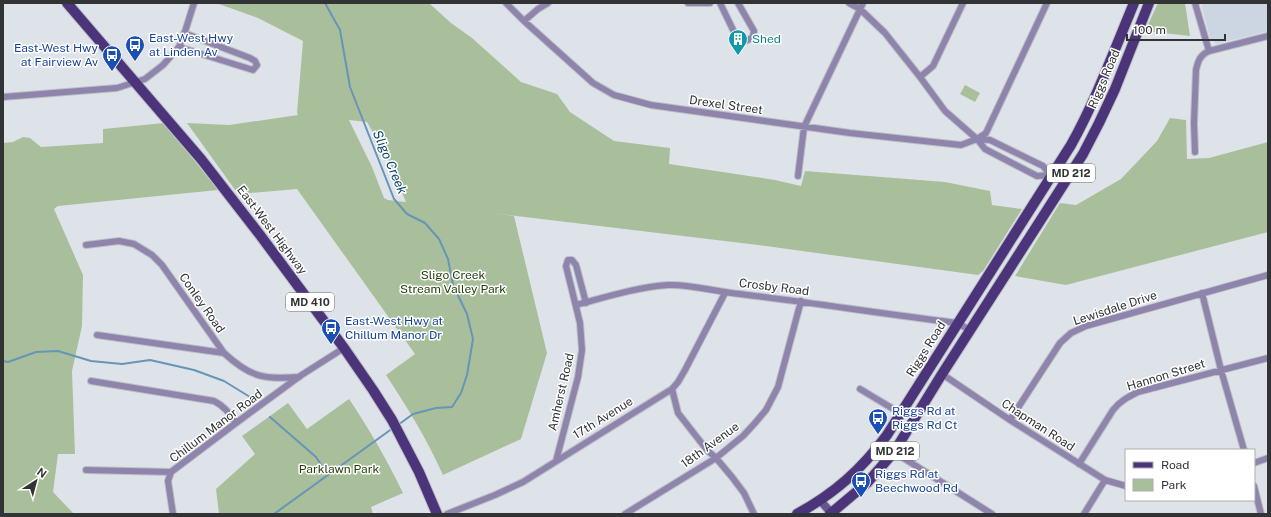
<svg xmlns="http://www.w3.org/2000/svg" width="1271" height="517" font-family="'Public Sans',sans-serif">
	<rect width="100%" height="100%" fill="#dee3ea"/>
	<!-- built -->
	<path fill="#ccd5e2" d="M1201,3H1268V31L1216,44L1210,38Z"/>
	<!-- green -->
	<path fill="#a9bf9c" fill-rule="evenodd" d="M216,3H429L451,23L472,38L521,82L557,94L570,112L614,141L670,148L669,164L775,180L801,186L805,171L945,182L990,191L992,205L1022,209L983,271L978,275L758,245L492,213L514,216L547,353L521,439L443,475C427,439 407,407 386,375L415,354L297,189L238,194L187,123L229,125L298,115L297,113L303,41L258,18ZM349,120L367,122L388,159L406,202L388,200L384,198L372,167Z
		M1158,3H1185L1190,36L1145,31Z
		M965,85L980,93L975,102L960,94Z
		M1170,118L1186,120L1187,159L1209,158L1268,142V232L1066,285L1015,276L1060,203L1076,205L1121,179L1157,141Z
		M164,123L218,190L58,206L54,209L83,275L82,326L72,371L75,454H58L53,492L74,514H3V143L13,142L23,137L30,138L41,147L103,143V129Z
		M349,399C370,430 387,460 403,493L371,507L373,514H219L216,489L255,454L242,436L288,403L307,429Z"/>
	<g fill="none" stroke-linecap="round" stroke-linejoin="round">
		<!-- stream -->
		<path stroke="#6695b8" stroke-width="2" d="M325,3L340,30L350,87L394,199L407,214L425,223L439,239L448,259L453,285L467,314L473,339L467,375L461,393L452,407L436,408L413,414L398,425
			M3,361L8,362L36,352L58,351L91,361L122,364L150,360L194,370L224,381L250,397L255,402
			M270,417L316,457L328,475
			M274,514L393,428"/>
		<defs>
			<path id="street" d="M506,3L524,21L593,83L614,95L651,105L850,133L961,145L977,139L990,140L1043,166L1051,175L1065,183
				M688,3H710
				M720,3L737,38C743,43 747,41 753,37L754,31L738,3
				M849,3L860,9L885,33L920,77L945,111L977,139L985,149L1037,176L1051,175
				M1195,3L1209,51
				M524,21L538,9L548,3
				M179,47L253,70L257,65L255,61L250,58L184,33
				M920,77L933,66L963,3
				M3,97L117,88L145,79L163,65L179,47L183,38L194,3
				M977,139L986,133L1047,3
				M1195,152L1194,123L1196,70C1198,61 1200,55 1209,51L1268,36
				M798,176L804,127L863,3
				M86,245L119,241L134,244L152,255L162,265L224,353C250,377 264,380 299,377
				M1202,293L1221,370L1244,450
				M576,305C606,297 637,287 668,285C692,284 716,292 740,294C813,303 885,314 957,323L970,330
				M97,335L224,353
				M942,374L1010,420L1105,480L1126,486
				M91,381L214,401C224,406 230,413 236,423
				M672,389L678,413L707,450L716,458L732,477L744,493L754,514
				M860,389L900,413
				M1010,420L1060,343L1071,333L1086,326L1268,275
				M894,452L992,514
				M556,461L578,377L582,350L580,323L566,266L568,260H572L576,265L586,303
				M1254,463L1268,458
				M1079,464L1113,410C1120,401 1128,397 1138,392L1268,358
				M86,470L171,472L236,423L300,376L344,348
				M171,472L168,481L173,514
				M1254,486L1261,514
				M447,514L495,495L523,482L672,389L678,382L685,370L725,293
				M625,514L716,458L743,436L755,423L766,410L778,387L801,301
				M1084,514L1105,480"/>
			<path id="secondary" d="M820,500L832,514"/>
			<path id="primary" d="M67,3L201,159L260,235L344,348L373,390L392,420L419,472L437,514
				M797,514C835,493 861,470 887,435L1071,145C1096,100 1114,51 1134,3
				M830,514L867,483L894,452L942,374L1083,154L1099,123L1115,89L1149,3"/>
		</defs>
		<!-- street casing -->
		<use href="#street" stroke="#bbc0c6" stroke-width="8"/>
		<!-- secondary casing -->
		<use href="#secondary" stroke="#bbc0c6" stroke-width="10"/>
		<!-- primary casing -->
		<use href="#primary" stroke="#bbc0c6" stroke-width="12"/>
		<!-- street -->
		<use href="#street" stroke="#8e84ac" stroke-width="6"/>
		<!-- secondary -->
		<use href="#secondary" stroke="#66568f" stroke-width="8"/>
		<!-- primary -->
		<use href="#primary" stroke="#4b3479" stroke-width="10"/>
	</g>
	<!-- icons -->
	<defs>
		<symbol id="building-pin" viewBox="-11 -11 22 30"><path d="M0 17L-7.5 6A9.5 9.5 0 1 1 7.5 6Z" fill="#0f9aa8" stroke="#fff"/><path d="M-4-6H4V6H1V3H-1V6H-4ZM-2.5-4.3h1.7v1.8h-1.7ZM.8-4.3h1.7v1.8H.8ZM-2.5-1h1.7V.8h-1.7ZM.8-1h1.7V.8H.8Z" fill="#fff"/></symbol>
		<symbol id="bus-pin" viewBox="-11 -11 22 30"><path d="M0 17L-7.5 6A9.5 9.5 0 1 1 7.5 6Z" fill="#1a4fb4" stroke="#fff"/><path d="M-5-6H5V4H4V6H2V4H-2V6H-4V4H-5ZM-3.5-4V0h7V-4ZM-3.5 1.2v1.5H-2V1.2ZM2 1.2v1.5H3.5V1.2Z" fill="#fff"/></symbol>
	</defs>
	<g fill-rule="evenodd">
		<use href="#building-pin" x="727" y="28" width="22" height="30"/>
		<use href="#bus-pin" x="124" y="34" width="22" height="30"/>
		<use href="#bus-pin" x="101" y="44" width="22" height="30"/>
		<use href="#bus-pin" x="320" y="317" width="22" height="30"/>
		<use href="#bus-pin" x="867" y="407" width="22" height="30"/>
		<use href="#bus-pin" x="850" y="470" width="22" height="30"/>
	</g>
	<g text-anchor="middle" dominant-baseline="central" stroke-width="3" stroke-linejoin="round" paint-order="stroke">
		<!-- shield labels -->
		<g fill="#fff" stroke="#6f7072" stroke-width="1">
			<rect x="1047" y="164" width="48" height="18" rx="3"/>
			<rect x="286" y="293" width="48" height="18" rx="3"/>
			<rect x="871" y="442" width="48" height="18" rx="3"/>
		</g>
		<g font-size="11" font-weight="bold" fill="#313335">
			<text x="1071" y="173">MD 212</text>
			<text x="310" y="302">MD 410</text>
			<text x="895" y="451">MD 212</text>
		</g>
		<!-- transit labels -->
		<g font-size="12" fill="#164399" stroke="#fff" text-anchor="start">
			<text x="149" y="38">East-West Hwy<tspan x="149" dy="14">at Linden Av</tspan></text>
			<text x="98" y="48" text-anchor="end">East-West Hwy<tspan x="98" dy="14">at Fairview Av</tspan></text>
			<text x="345" y="321">East-West Hwy at<tspan x="345" dy="14">Chillum Manor Dr</tspan></text>
			<text x="892" y="411">Riggs Rd at<tspan x="892" dy="14">Riggs Rd Ct</tspan></text>
			<text x="875" y="474">Riggs Rd at<tspan x="875" dy="14">Beechwood Rd</tspan></text>
		</g>
		<!-- culture labels -->
		<g font-size="12" fill="#0d838f" stroke="#fff" text-anchor="start">
			<text x="752" y="39">Shed</text>
		</g>
		<!-- street labels -->
		<g font-size="12" fill="#313335" stroke="#fff">
			<text transform="translate(1104 79) rotate(-67)">Riggs Road</text>
			<text transform="translate(726 105) rotate(8)">Drexel Street</text>
			<text transform="translate(272 230) rotate(53)">East-West Highway</text>
			<text transform="translate(774 287) rotate(7)">Crosby Road</text>
			<text transform="translate(202 303) rotate(55)">Conley Road</text>
			<text transform="translate(1115 308) rotate(-18)">Lewisdale Drive</text>
			<text transform="translate(926 349) rotate(-58)">Riggs Road</text>
			<text transform="translate(1166 375) rotate(-17)">Hannon Street</text>
			<text transform="translate(561 392) rotate(-77)">Amherst Road</text>
			<text transform="translate(603 418) rotate(-32)">17th Avenue</text>
			<text transform="translate(1038 425) rotate(33)">Chapman Road</text>
			<text transform="translate(216 426) rotate(-37)">Chillum Manor Road</text>
			<text transform="translate(710 445) rotate(-36)">18th Avenue</text>
		</g>
		<!-- park labels -->
		<g font-size="12" fill="#243f0c" stroke="#fff">
			<text x="453" y="275">Sligo Creek<tspan x="453" dy="14">Stream Valley Park</tspan></text>
			<text x="339" y="469">Parklawn Park</text>
		</g>
		<!-- water labels -->
		<g font-size="13" font-style="italic" fill="#094669" stroke="#fff">
			<text transform="translate(390 162) rotate(67)">Sligo Creek</text>
		</g>
	</g>
	<!-- border -->
	<rect width="1271" height="517" fill="none" stroke="#313335" stroke-width="8"/>
	<!-- legend -->
	<rect x="1125" y="449" width="130" height="52" fill="#ffffff" stroke="#adadae"/>
	<rect x="1133" y="462" width="20" height="6" fill="#4b3479" stroke="#adadae"/>
	<text x="1161" y="469" font-size="12" fill="#313335">Road</text>
	<rect x="1133" y="479" width="20" height="12" fill="#a9bf9c" stroke="#adadae"/>
	<text x="1161" y="489" font-size="12" fill="#313335">Park</text>
	<!-- north arrow -->
	<g transform="translate(36 481) rotate(36)" stroke="#ffffff" stroke-width="3" paint-order="stroke">
	<path d="M0-3L7 15L0 10L-7 15Z" fill="#313335"/>
	<text y="-6" font-size="11" font-weight="bold" text-anchor="middle" fill="#313335">N</text>
	</g>
	<!-- scale -->
	<path d="M1127 34v6h98v-6" fill="none" stroke="#313335" stroke-width="2"/>
	<text x="1133" y="34" font-size="12" fill="#313335" stroke="#ffffff" stroke-width="3" paint-order="stroke">100 m</text>
</svg>
